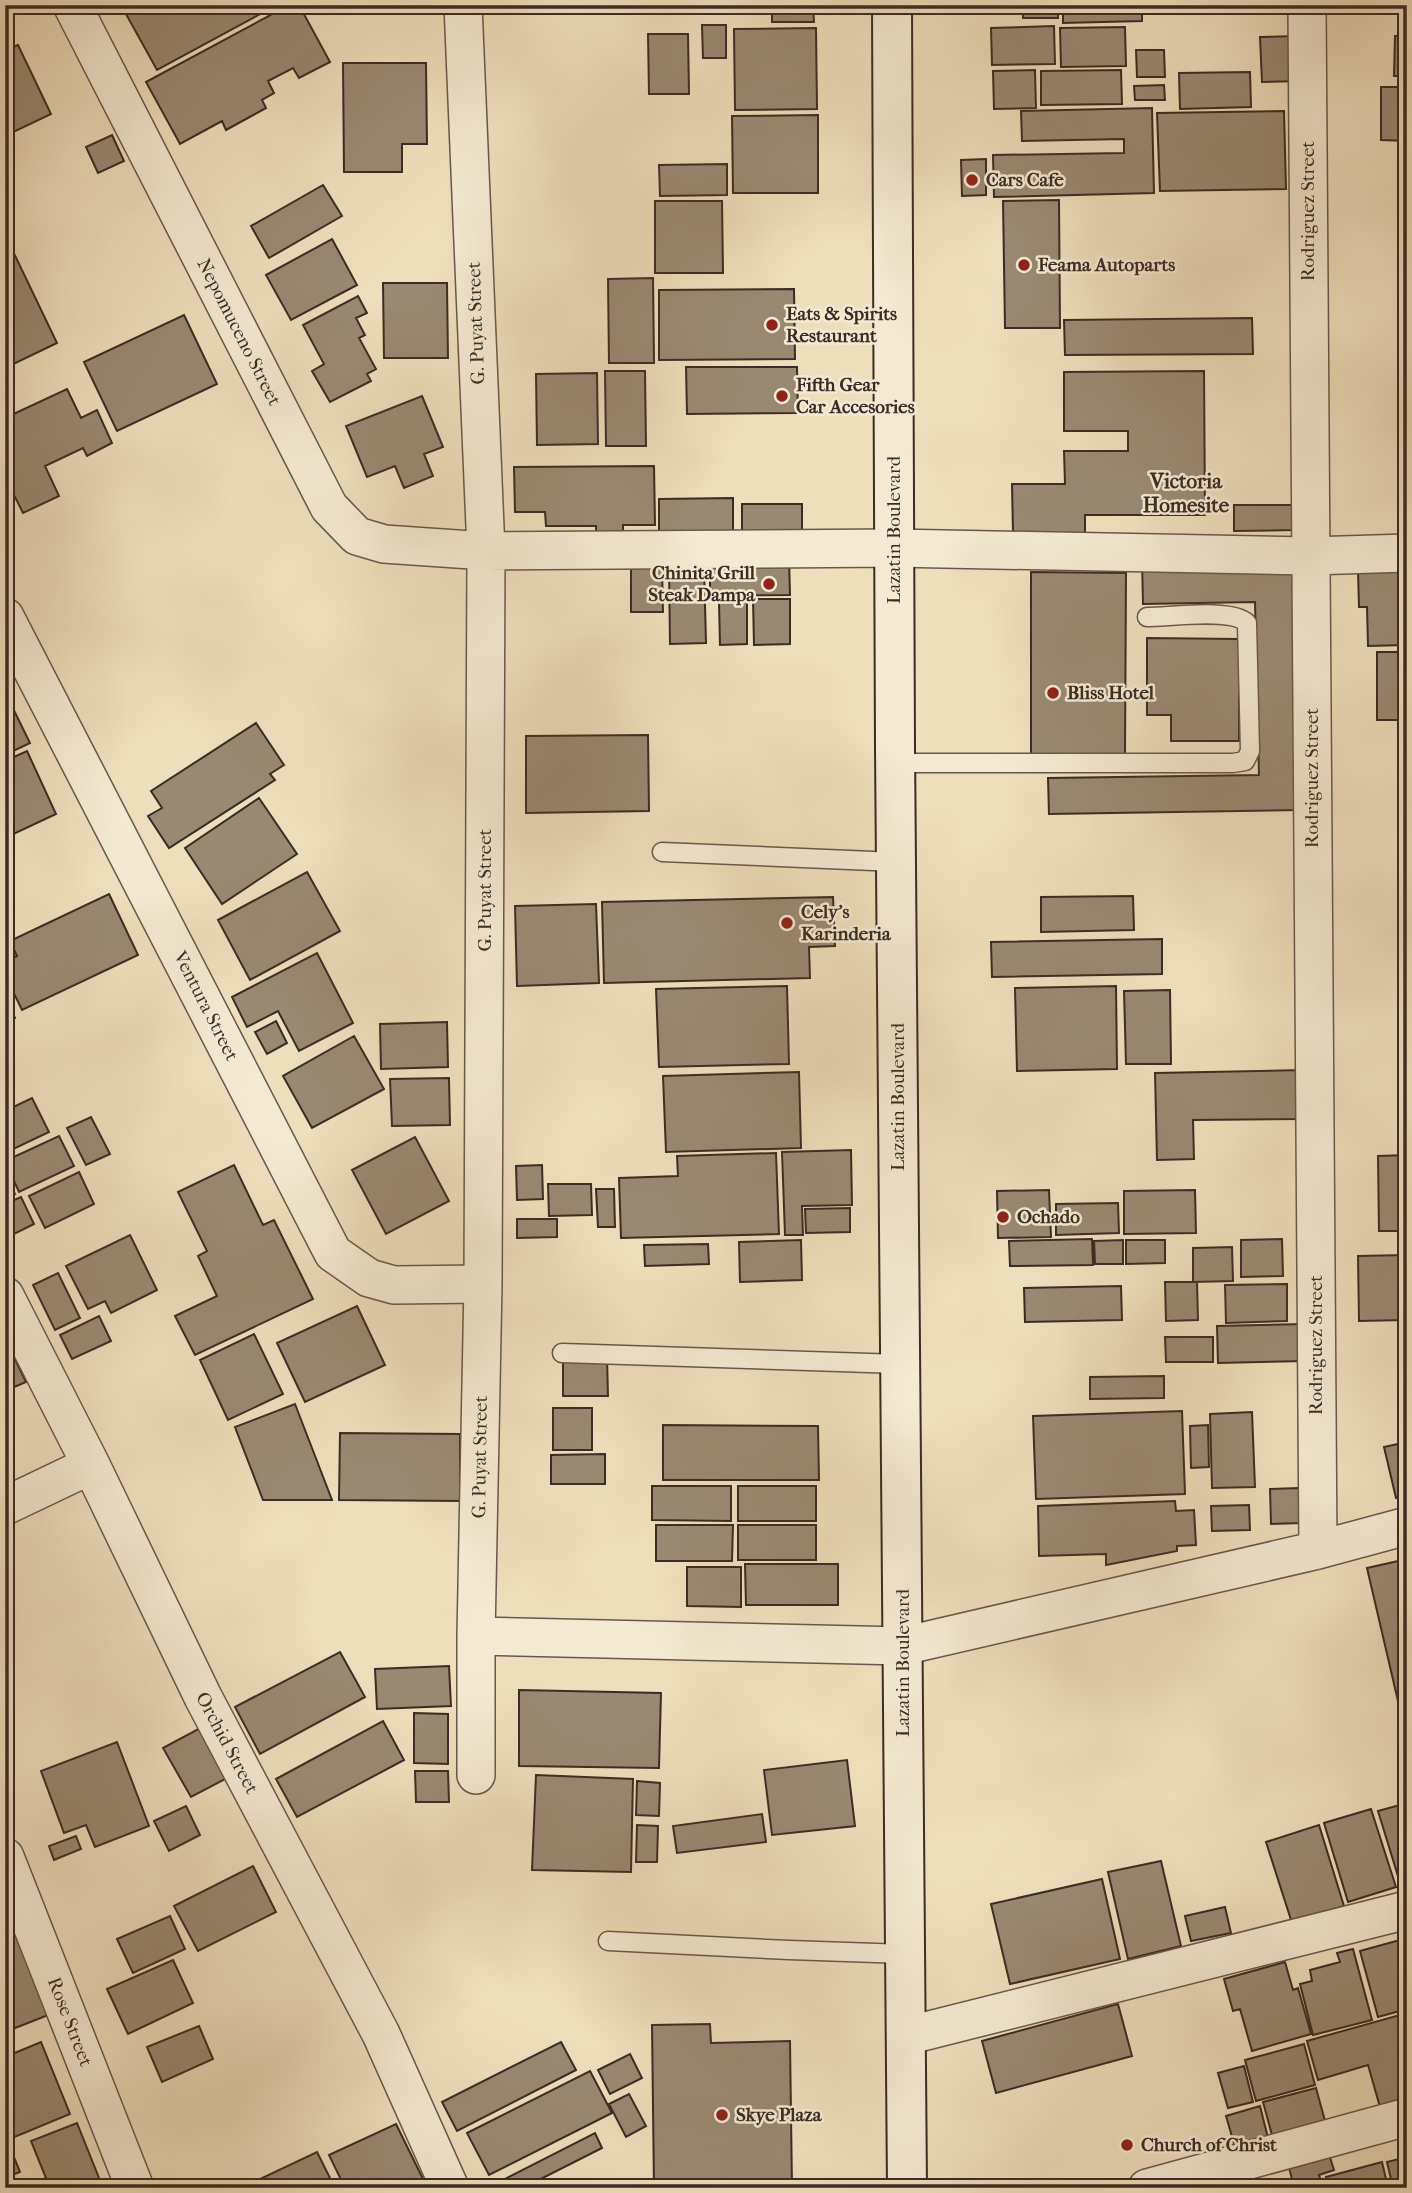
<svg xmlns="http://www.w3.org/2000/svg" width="1412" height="2193" font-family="'IM FELL French Canon',serif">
	<rect width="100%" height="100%" fill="#eedfbc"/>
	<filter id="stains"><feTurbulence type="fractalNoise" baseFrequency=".00286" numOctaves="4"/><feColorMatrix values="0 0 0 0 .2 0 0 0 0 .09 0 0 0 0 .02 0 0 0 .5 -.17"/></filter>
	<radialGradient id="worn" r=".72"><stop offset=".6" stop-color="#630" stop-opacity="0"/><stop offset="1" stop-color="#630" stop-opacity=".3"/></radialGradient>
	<!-- building -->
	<path fill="#998973" stroke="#3c2b24" stroke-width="2" d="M121,5H277L157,70Z
		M289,5H299L330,62L299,78L293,68L268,81L274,93L262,100L266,108L226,130L222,121L180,144L146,82Z
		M772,5H813L814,22H772Z
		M1023,5H1058V18H1023Z
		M1063,5H1142V21L1063,23Z
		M702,25H726V58H703Z
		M1054,26L1055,64L992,65L991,28Z
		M1125,27L1126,66L1061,67L1060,28Z
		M816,28L817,109L735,110L734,29Z
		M648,34H688L689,94H649Z
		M1300,36L1301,81L1262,82L1260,37Z
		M1395,36H1407V76H1394Z
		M18,45L51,114L5,136V50Z
		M1136,50H1164L1165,77H1137Z
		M343,63H426L427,144H402V172H344Z
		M1035,70L1036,108L994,109L993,71Z
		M1121,70L1122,104L1041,105V71Z
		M1250,72L1251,107L1180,109L1179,73Z
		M1164,85L1165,100H1135L1134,86Z
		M1381,87H1407V141L1381,140Z
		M1152,108L1154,193L994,197L993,155L1124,153V139L1022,141L1021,111Z
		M1284,111L1286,189L1160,191L1157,113Z
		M818,115V193H733L732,116Z
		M112,135L124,161L98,173L86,147Z
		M986,159V195L962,196L961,160Z
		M727,164V195L660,196L659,165Z
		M323,185L342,216L269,258L251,226Z
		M1059,200L1060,328H1005L1003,201Z
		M655,201H722L723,273H655Z
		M332,239L357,285L291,320L266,275Z
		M9,243L57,343L9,366L14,377L5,382V244Z
		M653,278L654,363H609L608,279Z
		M383,283H447L448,358H384Z
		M794,289L795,359L659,360V290Z
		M358,296L367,313L356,318L365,335L359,338L376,369L367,374L371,381L330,402L312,371L324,364L303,325Z
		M184,315L217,384L117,431L84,362Z
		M1252,318L1253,354L1065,355L1064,320Z
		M686,367H797L798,413L687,414Z
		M605,371H645L646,446H606Z
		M1204,371L1205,515H1085V533L1013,534L1012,484H1065L1064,451H1128V431H1064V372Z
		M597,373L598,444L537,445L536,374Z
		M67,389L81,418L97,410L112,443L87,456L83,448L45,466L59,496L23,513L5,477V418Z
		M422,396L443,447L424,454L433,476L404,488L395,466L367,477L346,426Z
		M654,466L655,525H623V534L596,535V526H546L545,512H515L514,467Z
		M733,498V532L659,533V499Z
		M742,504H802V530L742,531Z
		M1234,505H1296V530L1234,531Z
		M789,557L790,595L710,596V558Z
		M1294,558L1299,810L1049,814L1048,778L1259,775L1255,602L1143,604L1142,561Z
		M662,565L663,612H631V566Z
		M669,567H704L706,643L670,644Z
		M1407,570V645L1368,646L1367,607H1359L1358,571Z
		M1031,572L1126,573L1125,755L1031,754Z
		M753,599H790V644L754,645Z
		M719,602H747V644L720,645Z
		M1147,638L1239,639V741H1171V715H1147Z
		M1377,652H1407V720H1377Z
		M5,692L30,743L5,755Z
		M256,723L284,765L270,774L275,780L169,848L148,816L162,808L151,791Z
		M648,735L649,811L526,813V736Z
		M27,751L56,814L5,838V761Z
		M259,798L297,854L222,904L185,848Z
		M307,872L340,931L250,980L218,920Z
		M109,894L138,955L22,1010L5,975V962L17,956L10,941Z
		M1133,896L1134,930L1041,932V897Z
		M833,897L835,946L809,947L810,978L604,983L602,902Z
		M596,904L599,983L517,986L515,906Z
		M1162,939V974L992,977L991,942Z
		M317,953L353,1023L299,1051L278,1011L247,1027L232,997Z
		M787,986L789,1064L659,1067L656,989Z
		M1116,986L1117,1069L1017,1071L1015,988Z
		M1170,990L1171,1064H1126L1124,991Z
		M5,997L15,1018L5,1022Z
		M276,1021L287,1043L267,1054L255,1032Z
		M447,1022L448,1067L381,1069L380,1024Z
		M354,1036L384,1089L312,1128L283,1076Z
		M1303,1070L1304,1119L1193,1120L1194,1159L1157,1160L1155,1073Z
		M799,1072L801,1148L666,1152L663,1076Z
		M449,1078L450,1125L392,1126L390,1079Z
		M32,1098L49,1132L5,1153V1111Z
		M91,1117L110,1154L86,1165L67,1128Z
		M59,1136L74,1166L19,1192L5,1161Z
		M415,1137L449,1201L386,1234L352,1170Z
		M851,1150L852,1205L802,1206L803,1235H785L782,1152Z
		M776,1153L779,1234L621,1238L619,1178L678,1176L677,1156Z
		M1407,1155V1231H1379L1378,1156Z
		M234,1165L263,1225L274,1220L313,1299L195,1355L175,1316L217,1296L198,1256L207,1251L178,1192Z
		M542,1165L543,1199L517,1200L516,1166Z
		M79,1172L94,1204L45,1228L29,1196Z
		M5,1174L15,1194L5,1199Z
		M548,1184H591L592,1215L549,1216Z
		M596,1189H614L615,1227H598Z
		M1049,1190L1051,1237L998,1238L997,1191Z
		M1195,1190L1196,1233L1124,1234V1191Z
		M21,1197L34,1224L6,1238L5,1204Z
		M1118,1203L1119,1233L1056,1235V1204Z
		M850,1208V1232L806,1233L805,1209Z
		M517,1219H557V1237L517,1238Z
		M130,1235L157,1290L111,1313L105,1301L88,1309L66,1266Z
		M1092,1239L1093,1265L1010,1266L1009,1241Z
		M1282,1239L1283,1276L1241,1277V1240Z
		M801,1240L802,1280L740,1282L739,1242Z
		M1123,1240V1264H1095L1094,1241Z
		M1126,1240H1165V1263L1126,1264Z
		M708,1244L709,1264L645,1266L644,1245Z
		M1232,1247L1233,1281L1193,1282V1248Z
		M1405,1255L1406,1320L1359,1321L1358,1256Z
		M58,1273L80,1318L55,1330L33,1285Z
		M1165,1282H1197L1198,1320L1166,1321Z
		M1287,1284V1321L1226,1323L1225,1285Z
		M1121,1286L1122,1320L1025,1322L1024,1288Z
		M357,1306L385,1365L305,1402L277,1343Z
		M99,1316L111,1341L72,1359L60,1335Z
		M1304,1324L1305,1361L1218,1363L1217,1326Z
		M254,1334L283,1394L228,1420L200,1360Z
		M1165,1337H1213V1362H1166Z
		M12,1353L26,1382L5,1391V1356Z
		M563,1357H607L608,1396H563Z
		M1164,1376V1398L1090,1399V1377Z
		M295,1404L332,1500H263L235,1427Z
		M553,1408H592V1450H553Z
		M1182,1411L1185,1494L1036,1499L1033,1416Z
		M1252,1412L1255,1487L1212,1488L1210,1414Z
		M663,1425L818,1426L819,1480H663Z
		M1208,1425L1209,1467L1191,1468L1190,1426Z
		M340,1433L460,1434V1501L339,1500Z
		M1407,1442V1495L1396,1498L1384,1447Z
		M605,1454V1484H551V1455Z
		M652,1486H731V1521L652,1520Z
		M738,1486H816V1521H738Z
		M1299,1488L1301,1523L1271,1524L1270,1489Z
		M1175,1501L1176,1511L1194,1510L1196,1545L1177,1546V1551L1106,1565V1554L1039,1556L1038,1506Z
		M1249,1505L1250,1530L1212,1531L1211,1506Z
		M656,1525H733L732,1561H656Z
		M738,1525H816V1560H738Z
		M1407,1559V1699L1398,1701L1367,1568Z
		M745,1564H838V1605H746Z
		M687,1567H741V1607L687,1606Z
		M340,1652L365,1697L260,1754L235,1707Z
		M449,1666L451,1706L377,1709L375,1669Z
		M519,1690L661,1693L659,1768L519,1766Z
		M414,1713L448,1714V1764L414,1763Z
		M383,1721L404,1760L297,1817L276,1779Z
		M202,1727L229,1777L191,1797L163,1748Z
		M117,1742L149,1826L95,1847L86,1825L64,1833L41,1771Z
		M847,1760L855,1826L772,1835L764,1770Z
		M415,1771H448L449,1802H416Z
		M536,1775L633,1779L631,1872L532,1870Z
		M637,1781L660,1783L659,1816L636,1815Z
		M1407,1803V1884L1401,1886L1378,1811Z
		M186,1806L200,1835L169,1851L154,1821Z
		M1371,1809L1396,1887L1348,1902L1324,1823Z
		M762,1814L766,1842L677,1853L673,1826Z
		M637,1825L658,1826L657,1862H636Z
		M1319,1825L1344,1906L1292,1923L1266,1842Z
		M76,1836L81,1849L54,1860L49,1846Z
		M1161,1861L1181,1946L1128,1959L1108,1872Z
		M253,1866L276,1912L198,1951L174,1906Z
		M1102,1879L1120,1959L1010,1984L991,1904Z
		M5,1889L56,2012L5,2032Z
		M1225,1907L1231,1933L1191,1941L1185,1916Z
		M170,1916L185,1949L133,1973L117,1939Z
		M1407,1938V2009L1378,2017L1360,1951Z
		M1353,1949L1372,2020L1313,2035L1300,1984L1312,1981L1310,1970L1340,1962L1337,1953Z
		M173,1960L193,2003L128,2034L107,1989Z
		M1285,1962L1293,1990L1298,1988L1311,2034L1252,2051L1240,2009L1233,2011L1224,1979Z
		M1118,2004L1132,2056L996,2093L982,2041Z
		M1407,2013V2099L1380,2107L1368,2065L1318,2080L1307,2041Z
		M710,2024L711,2043L790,2041L792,2188H654L652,2025Z
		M199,2026L213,2059L162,2082L147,2047Z
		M41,2042L70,2114L7,2140L20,2172L5,2178V2057Z
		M561,2042L576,2070L457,2131L442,2102Z
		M1304,2044L1315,2085L1256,2101L1245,2060Z
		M630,2054L642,2078L610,2094L598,2070Z
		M1244,2066L1253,2102L1228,2108L1218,2073Z
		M590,2071L612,2113L489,2175L467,2133Z
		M1316,2088L1325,2121L1272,2135L1263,2102Z
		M629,2094L646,2126L626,2137L609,2104Z
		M1260,2106L1268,2138L1235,2147L1226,2116Z
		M77,2123L103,2188H22L46,2178L31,2141Z
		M396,2124L426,2185L419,2188H345L329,2155Z
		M595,2133L602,2148L523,2188H497L495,2184Z
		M1328,2151L1334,2170L1319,2175L1323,2188H1294L1288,2163Z
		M317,2152L332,2182L319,2188H241Z
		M1407,2157V2188H1393L1387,2162Z
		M1382,2162L1388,2188H1329L1326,2177Z
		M1288,2180L1290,2188H1259L1270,2185Z"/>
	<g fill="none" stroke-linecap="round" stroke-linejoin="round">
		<defs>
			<path id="service" d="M895,763H1233L1245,761L1250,751L1247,623C1232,608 1170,617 1147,617
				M662,852L896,862
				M562,1353L900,1364
				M608,1941L789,1950L905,1954"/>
			<path id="minor" d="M72,5L329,507L357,536L384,544L486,551L894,548L1310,556L1407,553
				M463,5L486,551L483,1284L476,1636V1775
				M1307,5L1318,1550
				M5,617L333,1253L369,1278L394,1285L483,1284
				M5,1296L91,1465L203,1697L381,2034L450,2188
				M5,1506L91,1465
				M476,1636L903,1646L1318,1550L1407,1526
				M5,1857L135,2188
				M906,2036L1407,1910
				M1147,2188L1407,2117"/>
			<path id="secondary" d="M892,5L895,747L907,2188"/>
		</defs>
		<!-- service casing -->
		<use href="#service" stroke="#68584a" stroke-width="21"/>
		<!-- minor casing -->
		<use href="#minor" stroke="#68584a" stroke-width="40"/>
		<!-- secondary casing -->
		<use href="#secondary" stroke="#3c2b24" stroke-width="42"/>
		<!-- service -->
		<use href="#service" stroke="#f4ead3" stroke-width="18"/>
		<!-- minor -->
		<use href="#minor" stroke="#f4ead3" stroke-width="37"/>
		<!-- secondary -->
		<use href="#secondary" stroke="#f4ead3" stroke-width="38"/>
	</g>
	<!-- markers -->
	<g fill="#8f2418" stroke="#f4ead3" stroke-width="2.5">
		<circle cx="972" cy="180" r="7"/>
		<circle cx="1024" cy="265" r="7"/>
		<circle cx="772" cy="325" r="7"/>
		<circle cx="782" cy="396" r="7"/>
		<circle cx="769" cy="584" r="7"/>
		<circle cx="1053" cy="693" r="7"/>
		<circle cx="787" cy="923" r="7"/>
		<circle cx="1003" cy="1217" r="7"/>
		<circle cx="722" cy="2115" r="7"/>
		<circle cx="1127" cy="2145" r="7"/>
	</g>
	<g text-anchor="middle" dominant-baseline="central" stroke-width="5" stroke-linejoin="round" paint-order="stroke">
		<!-- poi labels -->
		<g font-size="19" font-weight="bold" fill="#3c2b24" stroke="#f4ead3" text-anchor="start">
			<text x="986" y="180">Cars Cafe</text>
			<text x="1038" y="265">Feama Autoparts</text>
			<text x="786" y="314">Eats &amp; Spirits<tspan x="786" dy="22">Restaurant</tspan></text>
			<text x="796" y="385">Fifth Gear<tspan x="796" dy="22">Car Accesories</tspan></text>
			<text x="755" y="573" text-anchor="end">Chinita Grill<tspan x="755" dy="22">Steak Dampa</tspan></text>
			<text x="1067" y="693">Bliss Hotel</text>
			<text x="801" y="912">Cely's<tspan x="801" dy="22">Karinderia</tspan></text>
			<text x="1017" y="1217">Ochado</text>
			<text x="736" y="2115">Skye Plaza</text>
			<text x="1141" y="2145">Church of Christ</text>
		</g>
		<!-- street labels -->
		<g font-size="19" fill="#3c2b24" stroke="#f4ead3">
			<text transform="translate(1308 211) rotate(-90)">Rodriguez Street</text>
			<text transform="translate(476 323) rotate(-92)">G. Puyat Street</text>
			<text transform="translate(239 332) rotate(63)">Nepomuceno Street</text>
			<text transform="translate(894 530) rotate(-90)">Lazatin Boulevard</text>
			<text transform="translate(1312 778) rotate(-90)">Rodriguez Street</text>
			<text transform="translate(485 890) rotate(-90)">G. Puyat Street</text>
			<text transform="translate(206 1006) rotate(63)">Ventura Street</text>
			<text transform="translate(898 1097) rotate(-90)">Lazatin Boulevard</text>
			<text transform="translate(1316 1345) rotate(-90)">Rodriguez Street</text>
			<text transform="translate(480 1457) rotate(-89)">G. Puyat Street</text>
			<text transform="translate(903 1663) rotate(-90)">Lazatin Boulevard</text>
			<text transform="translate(227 1743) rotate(62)">Orchid Street</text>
			<text transform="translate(70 2022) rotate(69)">Rose Street</text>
		</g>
		<!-- neighbourhood labels -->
		<g font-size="21" font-weight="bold" fill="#3c2b24" stroke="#f4ead3">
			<text x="1186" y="481">Victoria<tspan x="1186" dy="24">Homesite</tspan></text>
		</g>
	</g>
	<!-- margin -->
	<rect width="1412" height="2193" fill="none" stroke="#eedfbc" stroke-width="28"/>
	<rect x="7" y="7" width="1398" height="2179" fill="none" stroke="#3c2b24" stroke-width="3.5"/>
	<rect x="14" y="14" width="1384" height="2165" fill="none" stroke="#3c2b24" stroke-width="2"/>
	<rect width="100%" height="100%" filter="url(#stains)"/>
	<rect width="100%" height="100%" fill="url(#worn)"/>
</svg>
